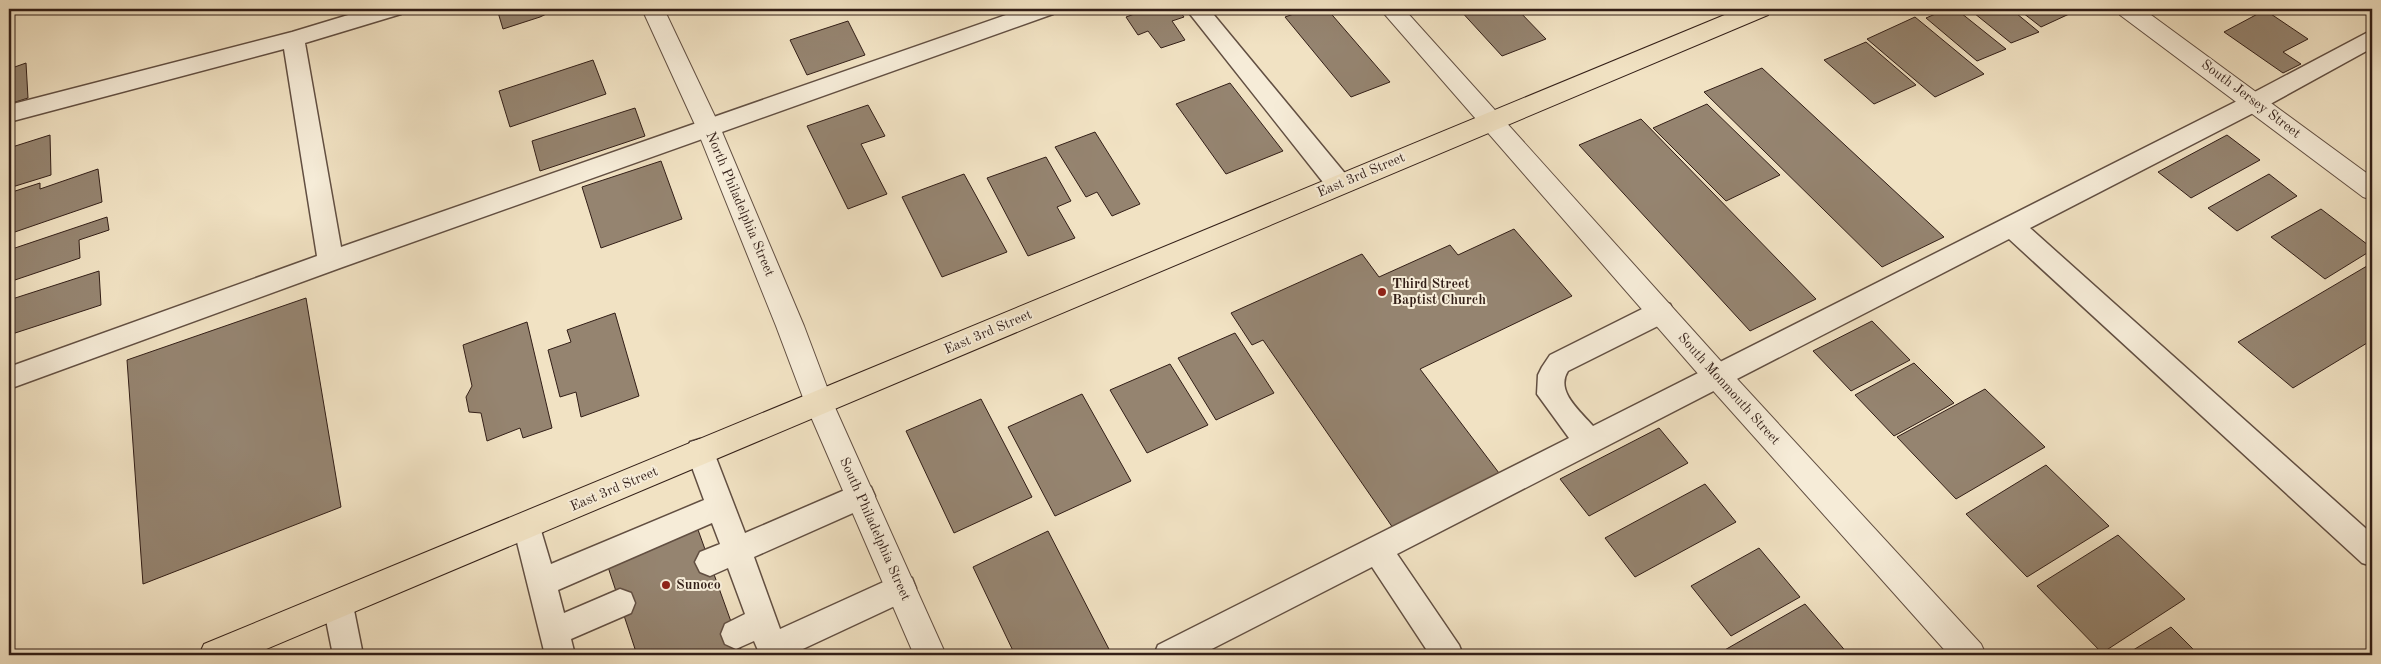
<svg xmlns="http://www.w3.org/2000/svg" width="2381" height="664" font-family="'Old Standard TT',serif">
	<rect width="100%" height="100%" fill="#f1e2c3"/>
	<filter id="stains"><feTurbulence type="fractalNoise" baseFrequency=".004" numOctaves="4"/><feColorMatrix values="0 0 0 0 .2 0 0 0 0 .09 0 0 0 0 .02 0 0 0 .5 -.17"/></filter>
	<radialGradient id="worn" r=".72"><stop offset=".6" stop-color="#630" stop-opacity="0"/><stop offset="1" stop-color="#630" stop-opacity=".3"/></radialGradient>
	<!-- building -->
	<path fill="#958470" stroke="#321e17" d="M497,9H557L540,17L503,29Z
		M1134,9H1178L1184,17L1172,21L1185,40L1161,48L1148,31L1138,35L1126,17L1137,13Z
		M1308,9H1327L1390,82L1351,97L1285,17Z
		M1459,9H1517L1546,39L1502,56Z
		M1947,9H1956L2006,49L1977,61L1926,18Z
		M1969,9H2011L2039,32L2011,43Z
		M2018,9H2080L2041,27Z
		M2265,10L2308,39L2283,52L2301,64L2283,73L2224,32Z
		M1915,17L1984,74L1935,97L1867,39Z
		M848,21L865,55L807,75L790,40Z
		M1866,42L1916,85L1874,104L1824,60Z
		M593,60L606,94L510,127L499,91Z
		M26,63L28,98L9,104V69Z
		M1762,68L1944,237L1882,267L1704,92Z
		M1230,83L1283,151L1226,174L1176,104Z
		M1707,104L1780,175L1726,201L1653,128Z
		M868,105L885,136L861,144L887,194L848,209L807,126Z
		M635,108L645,136L540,171L532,141Z
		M1641,119L1816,299L1750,331L1579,145Z
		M1095,132L1140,204L1112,216L1097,192L1086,197L1055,147Z
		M50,135L51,175L9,188V148Z
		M2227,135L2260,160L2191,198L2158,172Z
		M1046,157L1071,201L1057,207L1075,238L1028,256L987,178Z
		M661,161L682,219L601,248L582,187Z
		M98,169L102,202L9,234V193L40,183V189Z
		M964,174L1007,252L942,277L902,197Z
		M2269,174L2297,196L2237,231L2208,208Z
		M2321,209L2372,248V250L2325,279L2271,237Z
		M107,217L109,230L79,240L80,258L9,282V250Z
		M1514,229L1572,296L1420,369L1499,473L1393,528L1263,340L1252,345L1231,313L1362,254L1379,277L1450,245L1458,255Z
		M2372,263V340L2293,388L2238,342Z
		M99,271L101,305L9,335V300Z
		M306,298L341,507L143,584L127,360Z
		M615,313L639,396L581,417L576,392L560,397L548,350L571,342L567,330Z
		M1872,321L1910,360L1851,391L1813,351Z
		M527,322L552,428L523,438L520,428L487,441L481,413L469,412L466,397L472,386L463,345Z
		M1235,333L1274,393L1216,420L1178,358Z
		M1914,363L1954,403L1894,436L1855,395Z
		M1170,364L1208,425L1147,453L1110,390Z
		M1985,389L2045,447L1956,499L1897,437Z
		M1082,394L1131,481L1055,516L1008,427Z
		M981,399L1032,497L954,533L906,431Z
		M1659,428L1688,463L1589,516L1560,479Z
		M2046,465L2109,526L2027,577L1966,514Z
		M1705,484L1736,522L1635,577L1605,538Z
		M697,527L743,655H637L608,567Z
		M1048,531L1112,655H1015L973,567Z
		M2118,535L2185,599L2102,653L2037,586Z
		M1759,548L1800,597L1731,636L1691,586Z
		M1805,604L1849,655H1716Z
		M2171,627L2199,655H2125Z"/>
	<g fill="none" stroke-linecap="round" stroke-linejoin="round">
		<defs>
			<path id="service" d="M368,9H404L401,14L305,43L341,247L1023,9H1056L1053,14L340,268L9,389V367L317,256L284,49L9,122V105L292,32Z
				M1186,9H1209L1348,177L1351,184L1348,191L1339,193L1330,191Z
				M2372,30V48L2263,108L2030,228L2372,534V566L2362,563L2009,239L1397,554L1459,645L1463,655H1430L1372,567L1200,655H1154L1158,645L1569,438L1537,394L1538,375L1542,367L1550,355L1652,304L1661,301L1670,304L1674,312L1670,320L1568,371C1555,391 1580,411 1593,426L2247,96Z
				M700,439L710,442L745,533L861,483L871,487L875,496L871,505L754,557L780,629L901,574L912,578L916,588L912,598L790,655H760L754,641L736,649L725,644L721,634L725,624L745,614L728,568L710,576L700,572L695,562L700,552L720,544L712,523L558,590L564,613L620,589L631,593L635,603L631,613L571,639L575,655H545L513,526L517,517L527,513L537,517L551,564L704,500L686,451L690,442Z
				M338,591L349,595L353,605L363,655H333L323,605L327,595Z"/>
			<path id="minor" d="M642,9H664L720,127L804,326L833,403L946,655H914L805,403L776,326L696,127Z
				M1380,9H1404L1727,368L1981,644L1986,655H1949L1707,384Z
				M2117,9H2143L2372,177V200L2363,197L2120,15Z"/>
			<path id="primary" d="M1739,9H1771L1768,15L252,655H199L204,644Z"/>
		</defs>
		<!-- service casing -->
		<use href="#service" stroke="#624f42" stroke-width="3"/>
		<!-- minor casing -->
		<use href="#minor" stroke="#624f42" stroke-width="2"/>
		<!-- primary casing -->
		<use href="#primary" stroke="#321e17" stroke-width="2"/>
		<!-- service -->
		<use href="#service" fill="#f6ecd8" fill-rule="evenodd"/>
		<!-- minor -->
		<use href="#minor" fill="#f6ecd8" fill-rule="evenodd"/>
		<!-- primary -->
		<use href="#primary" fill="#f1e2c3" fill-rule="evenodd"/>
	</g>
	<!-- markers -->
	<g fill="#8f2418" stroke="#f6ecd8" stroke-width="2">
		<circle cx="1382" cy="292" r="5"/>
		<circle cx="666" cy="585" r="5"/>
	</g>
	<g text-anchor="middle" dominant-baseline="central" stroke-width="4" stroke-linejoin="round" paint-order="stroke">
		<!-- street labels -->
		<g font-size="14" fill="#321e17" stroke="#f6ecd8">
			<text transform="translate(2251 99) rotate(37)">South Jersey Street</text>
			<text transform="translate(1361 175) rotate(-23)">East 3rd Street</text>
			<text transform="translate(740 204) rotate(67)">North Philadelphia Street</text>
			<text transform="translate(988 332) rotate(-23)">East 3rd Street</text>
			<text transform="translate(1729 389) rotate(48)">South Monmouth Street</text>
			<text transform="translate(614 489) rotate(-23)">East 3rd Street</text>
			<text transform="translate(875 529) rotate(66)">South Philadelphia Street</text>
		</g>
		<!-- poi labels -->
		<g font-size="14" font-weight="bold" fill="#321e17" stroke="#f6ecd8" text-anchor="start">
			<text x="1392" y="284">Third Street<tspan x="1392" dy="16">Baptist Church</tspan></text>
			<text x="676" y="585">Sunoco</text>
		</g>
	</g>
	<!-- margin -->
	<rect width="2381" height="664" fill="none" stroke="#f1e2c3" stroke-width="30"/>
	<rect x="10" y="10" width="2361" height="644" fill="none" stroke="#321e17" stroke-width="2.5"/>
	<rect x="15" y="15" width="2351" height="634" fill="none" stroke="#321e17"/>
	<rect width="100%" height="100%" filter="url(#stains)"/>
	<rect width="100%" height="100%" fill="url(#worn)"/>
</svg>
